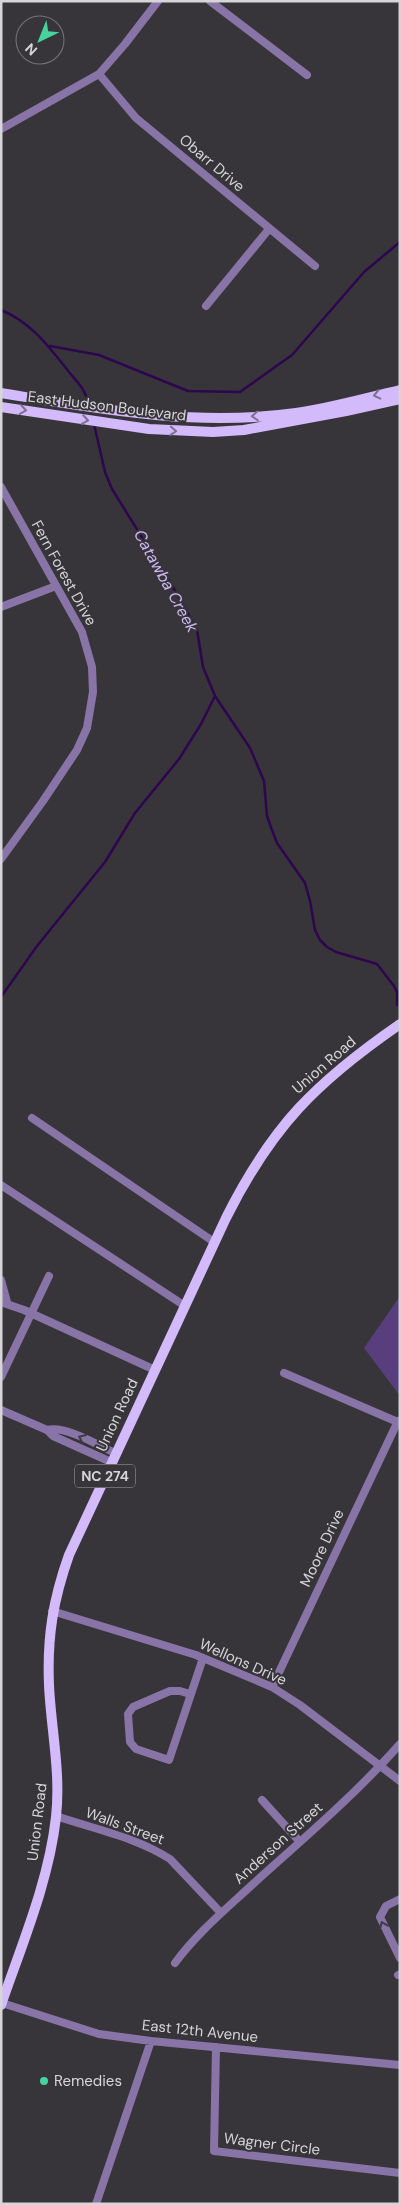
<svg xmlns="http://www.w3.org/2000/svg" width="401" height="2205" font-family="'DM Sans',sans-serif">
	<rect width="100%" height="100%" fill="#373539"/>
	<!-- green -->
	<path fill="#583e7c" d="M400,1296V1396L364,1348Z"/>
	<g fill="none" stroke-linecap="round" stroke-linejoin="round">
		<!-- stream -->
		<path stroke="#2e0650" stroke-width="2.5" d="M1,310C31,322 49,347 69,372C78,383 85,389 89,404
			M50,346L99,355L188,391L240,392L292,355L364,272L400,242
			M94,424L105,472L112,489L174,589L197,630L203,667L215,696L250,748L256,762L264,781L267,816L272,830L277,843L305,883L310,901L315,930L320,940L327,947L336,952L377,964L394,986L397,992V1005
			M1,997L37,946L105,862L135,813L179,759L201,724L215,696"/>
		<!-- minor -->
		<path stroke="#8974a8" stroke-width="8" d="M210,1L307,75
			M99,74L136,118L315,266
			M1,129L99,74L125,44L158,1
			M206,306L269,229
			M1,487L82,632L92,667L93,692L87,728L77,750L43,801L1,859
			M1,607L56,586
			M32,1118L214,1242
			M1,1185L185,1306
			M1,1280L7,1302
			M1,1302L24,1310L155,1370
			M284,1373L400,1423
			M1,1377L49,1276
			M1,1410L47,1430L53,1436L111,1462
			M47,1430C65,1425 98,1445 115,1453
			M52,1611L196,1655L272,1687L300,1705L400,1781
			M272,1687L398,1421
			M190,1694L180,1691H170L133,1707L128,1714L130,1742L136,1749L169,1760L203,1658
			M262,1800L300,1842
			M56,1816C94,1829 136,1837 170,1859L221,1913
			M400,1899L386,1906L380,1917L400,1958
			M175,1963C197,1933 226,1909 253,1884C303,1839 355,1795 400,1744
			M398,1975L400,1974
			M2,2003L99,2034L151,2041L400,2065
			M216,2047L214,2151L400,2173
			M96,2204L151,2041"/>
		<!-- major -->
		<path stroke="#d3bafb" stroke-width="10" d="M1,393C100,409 195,427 296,413C331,408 365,398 400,390
			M1,407L149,429L213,432L244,430L346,411L400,399
			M1,2005C22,1944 49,1881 56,1817C61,1772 51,1729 49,1685C47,1637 53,1600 69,1555L226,1218C272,1126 316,1082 400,1024"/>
	</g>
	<!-- one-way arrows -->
	<defs><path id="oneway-chevron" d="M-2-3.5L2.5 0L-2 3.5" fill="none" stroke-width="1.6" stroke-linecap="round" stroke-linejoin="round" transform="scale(1.25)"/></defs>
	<g stroke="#7d7190">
		<use href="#oneway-chevron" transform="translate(377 395) rotate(167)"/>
		<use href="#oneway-chevron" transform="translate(23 410) rotate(9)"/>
		<use href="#oneway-chevron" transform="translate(255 416) rotate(177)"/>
		<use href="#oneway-chevron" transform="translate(85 420) rotate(9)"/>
		<use href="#oneway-chevron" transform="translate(173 431) rotate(4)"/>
	</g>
	<g stroke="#3f3b44">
		<use href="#oneway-chevron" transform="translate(82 1438) rotate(-156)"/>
		<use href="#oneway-chevron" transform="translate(383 1925) rotate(-113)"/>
	</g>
	<!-- markers -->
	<circle fill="#45d49f" stroke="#373539" stroke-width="2" cx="44" cy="2081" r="5"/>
	<g text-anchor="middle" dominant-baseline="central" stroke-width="4" stroke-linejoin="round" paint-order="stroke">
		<!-- shield labels -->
		<rect fill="#373539" stroke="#a6a5a8" stroke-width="1" x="75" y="1464.5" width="60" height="23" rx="4"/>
		<g font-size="14" font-weight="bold" fill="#d6d5d8">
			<text x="105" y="1476">NC 274</text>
		</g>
		<!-- street labels -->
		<g font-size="15" fill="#d6d5d8" stroke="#373539">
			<text transform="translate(212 163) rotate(40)">Obarr Drive</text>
			<text transform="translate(107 406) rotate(7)">East Hudson Boulevard</text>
			<text transform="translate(64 573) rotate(61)">Fern Forest Drive</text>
			<text transform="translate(324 1065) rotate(-41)">Union Road</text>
			<text transform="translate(117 1415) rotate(-65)">Union Road</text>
			<text transform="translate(322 1548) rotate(-65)">Moore Drive</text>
			<text transform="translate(243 1662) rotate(24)">Wellons Drive</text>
			<text transform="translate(37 1822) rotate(-83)">Union Road</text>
			<text transform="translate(125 1826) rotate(20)">Walls Street</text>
			<text transform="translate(278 1843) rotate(-42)">Anderson Street</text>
			<text transform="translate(200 2031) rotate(6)">East 12th Avenue</text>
			<text transform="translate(272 2144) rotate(7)">Wagner Circle</text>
		</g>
		<!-- poi labels -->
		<g font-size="15" fill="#d6d5d8" stroke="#373539" text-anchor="start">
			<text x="54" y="2081">Remedies</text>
		</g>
		<!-- water labels -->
		<g font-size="16" font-style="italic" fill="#d1b9f8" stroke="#373539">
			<text transform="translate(166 581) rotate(61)">Catawba Creek</text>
		</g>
	</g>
	<!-- border -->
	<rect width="401" height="2205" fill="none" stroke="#d6d5d8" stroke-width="5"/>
	<!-- north arrow -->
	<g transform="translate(40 40) rotate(223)"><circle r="24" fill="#373539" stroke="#777579"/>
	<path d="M0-4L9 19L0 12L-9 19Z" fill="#45d49f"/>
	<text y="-8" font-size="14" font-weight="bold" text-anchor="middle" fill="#d6d5d8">N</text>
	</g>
</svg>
